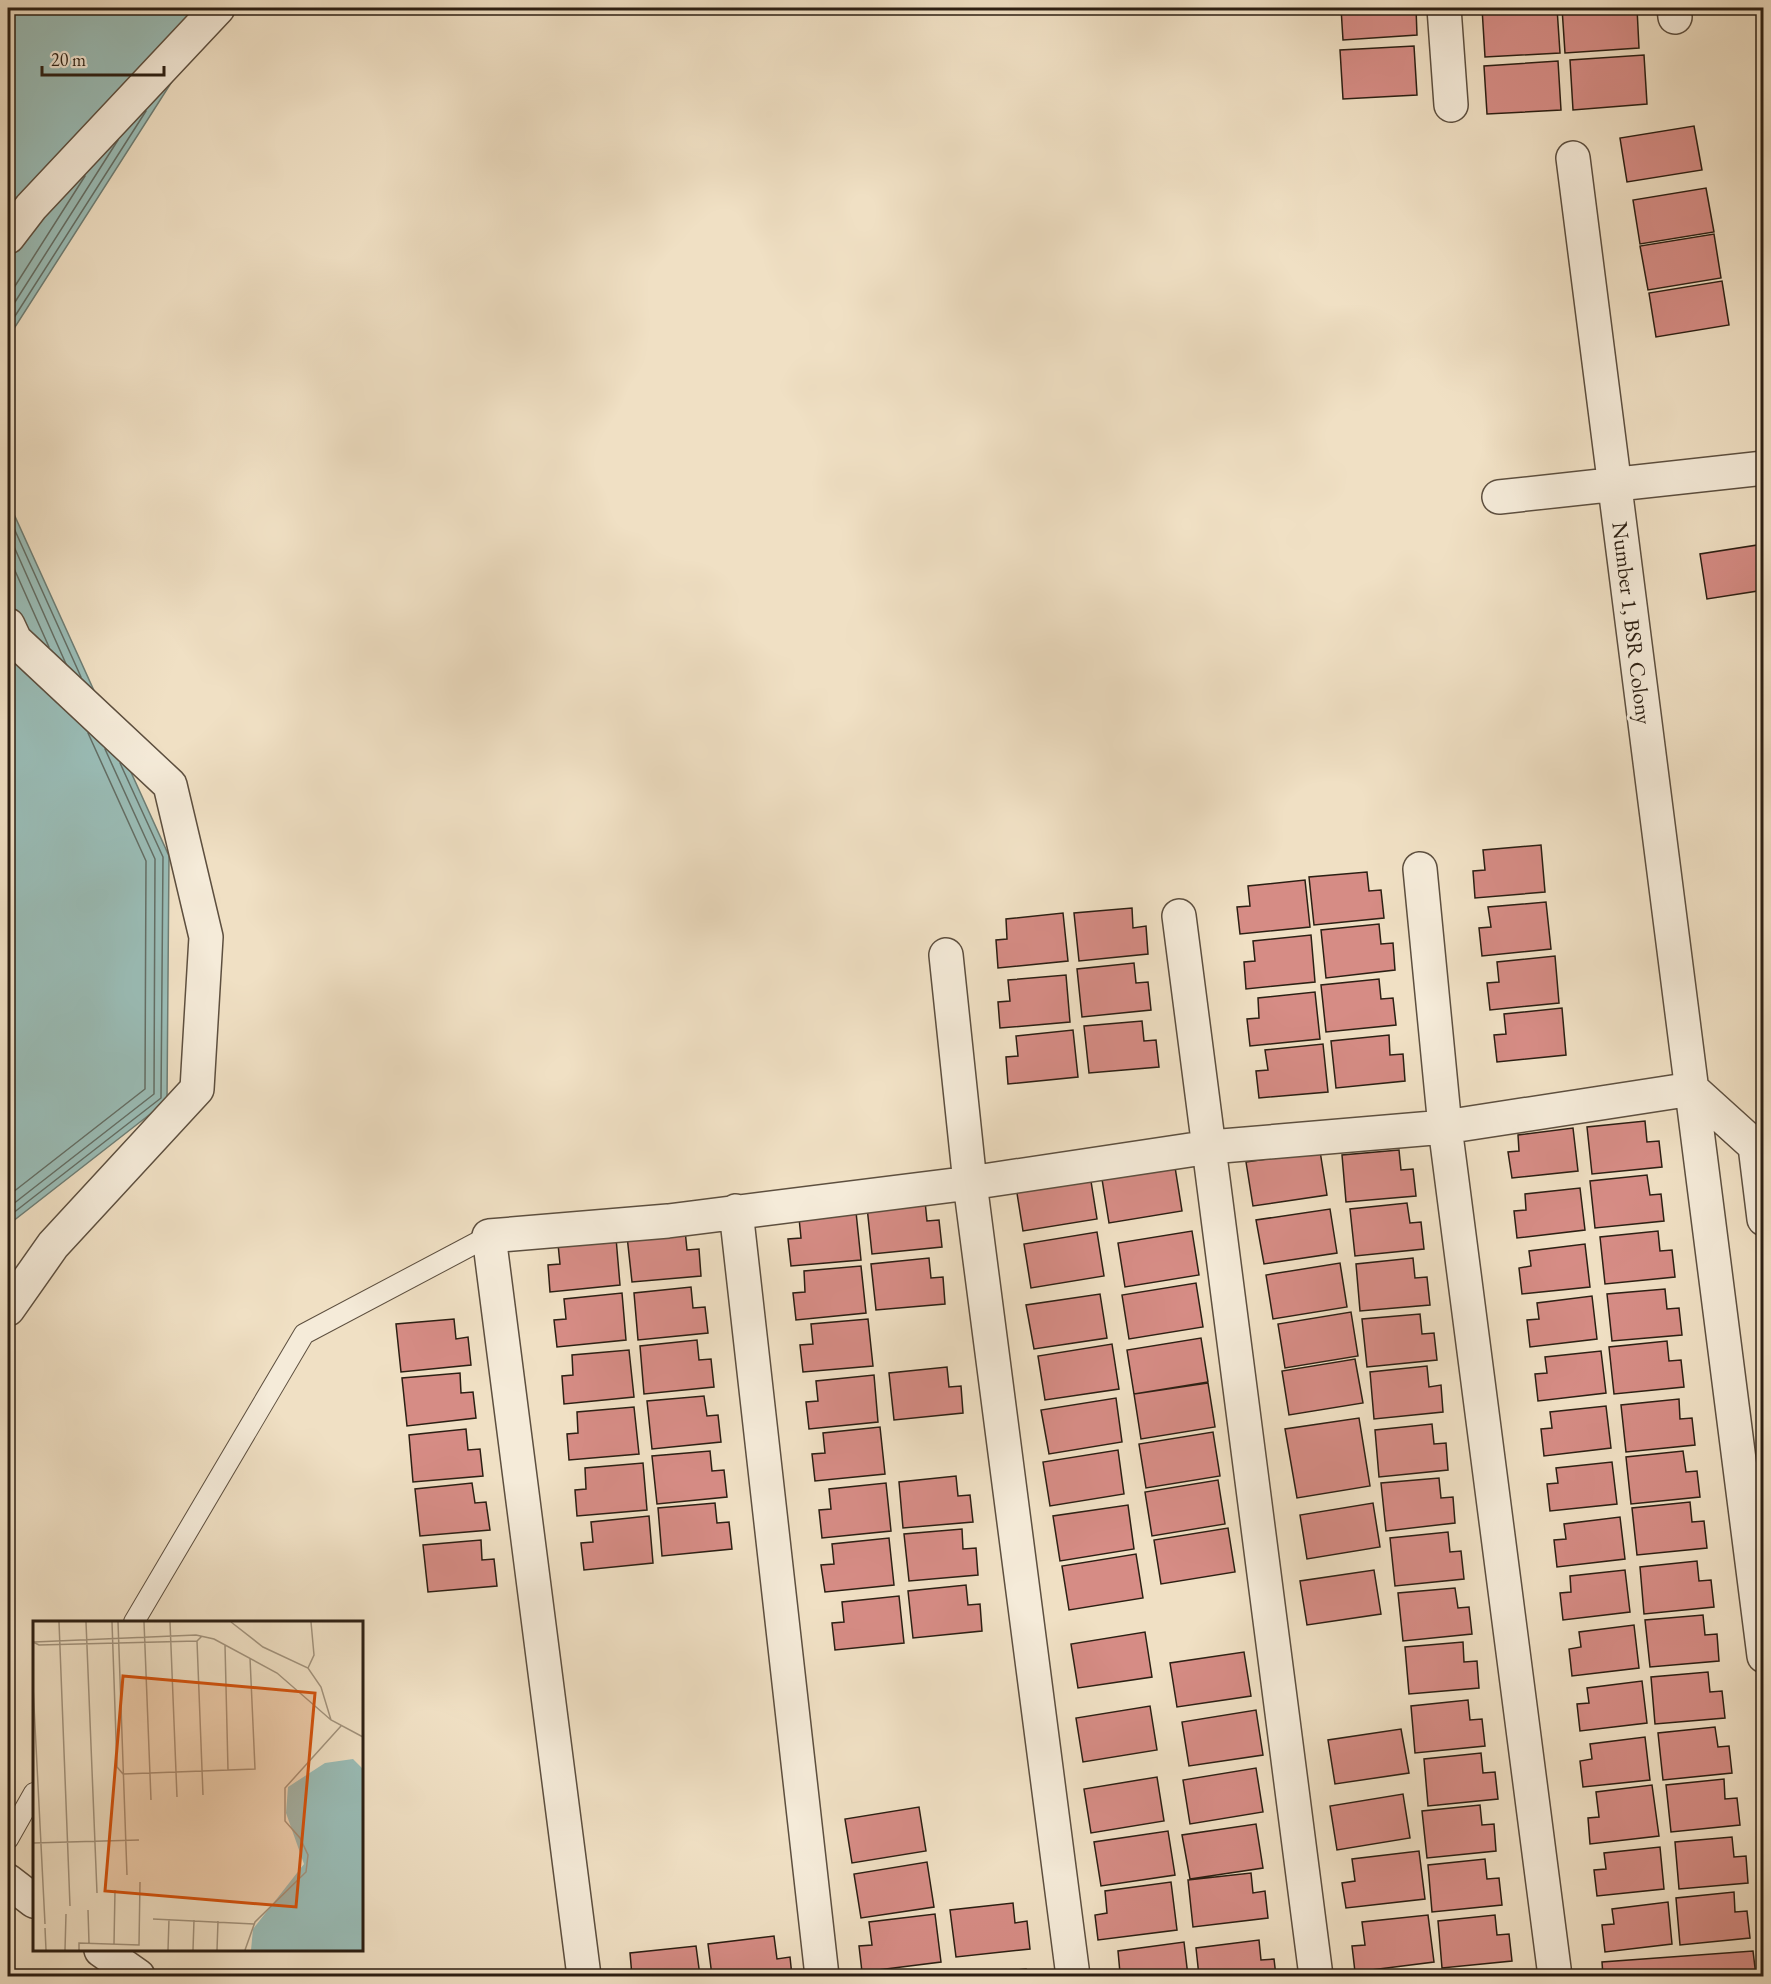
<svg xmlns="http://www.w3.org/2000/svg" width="1771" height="1984" font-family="'EB Garamond',serif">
	<rect width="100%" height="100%" fill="#f0e0c4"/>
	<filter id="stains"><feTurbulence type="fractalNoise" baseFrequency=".00333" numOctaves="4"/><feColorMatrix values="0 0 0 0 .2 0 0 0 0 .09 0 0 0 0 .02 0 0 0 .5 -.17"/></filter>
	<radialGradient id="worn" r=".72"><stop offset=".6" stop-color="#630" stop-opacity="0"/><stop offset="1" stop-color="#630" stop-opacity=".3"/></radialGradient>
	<!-- water -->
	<path fill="#9abdb7" stroke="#6e7e75" stroke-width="1.5" d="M8,8H219L8,338Z
		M8,501L169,856L167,1101L8,1225Z"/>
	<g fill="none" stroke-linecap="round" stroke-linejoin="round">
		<!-- shore -->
		<path stroke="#636e65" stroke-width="1.5" d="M8,297L85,176
			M8,313L118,140
			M8,327L146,111
			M8,515L81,677
			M8,533L66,664
			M8,555L49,647
			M8,1196L145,1089L146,861L88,733
			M8,1208L154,1094L155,859L105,749
			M8,1217L161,1098L163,857L120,763"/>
	</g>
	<!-- building -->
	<path fill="#d68c85" stroke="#2c1f13" stroke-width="1.5" d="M1341,8H1416L1417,35L1343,40Z
		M1482,8H1557L1560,53L1485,57Z
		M1562,8H1637L1639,48L1565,53Z
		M1414,46L1417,95L1343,99L1340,50Z
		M1644,55L1647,104L1573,110L1570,60Z
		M1558,61L1561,110L1487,114L1484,66Z
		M1694,126L1702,170L1627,182L1620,138Z
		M1706,188L1714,232L1640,244L1633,200Z
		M1764,230V275H1763L1757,231Z
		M1714,234L1721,278L1648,290L1640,246Z
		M1722,281L1729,325L1656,337L1649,293Z
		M1759,287H1764V317Z
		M1764,544V590L1707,599L1700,554Z
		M1541,845L1545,892L1475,898L1473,871L1485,870L1483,850Z
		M1367,872L1369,891L1381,890L1384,918L1314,925L1309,877Z
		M1305,880L1310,927L1240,934L1237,907L1250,906L1248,886Z
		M1546,902L1551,949L1482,956L1479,928L1491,927L1488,907Z
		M1132,908L1133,928L1146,926L1148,954L1079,961L1074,913Z
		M1063,913L1068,961L998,968L996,940L1007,939L1006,919Z
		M1379,924L1381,944L1393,943L1395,970L1326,978L1321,930Z
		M1311,935L1315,982L1246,989L1244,962L1255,961L1253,941Z
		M1555,956L1559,1003L1490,1010L1487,983L1499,982L1497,962Z
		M1134,963L1136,983L1148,982L1151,1010L1082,1017L1077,969Z
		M1066,975L1070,1022L1000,1028L998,1002L1010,1001L1008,980Z
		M1379,979L1381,999L1393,998L1396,1025L1326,1032L1321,985Z
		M1315,992L1320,1039L1250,1046L1247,1019L1259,1018L1258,998Z
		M1562,1008L1566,1055L1497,1062L1494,1035L1506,1034L1504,1014Z
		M1142,1021L1144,1041L1156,1040L1159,1067L1089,1073L1084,1026Z
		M1073,1030L1078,1077L1008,1084L1006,1057L1018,1056L1016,1036Z
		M1389,1035L1390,1055L1403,1054L1405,1081L1336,1088L1331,1041Z
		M1323,1044L1328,1092L1259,1098L1256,1071L1268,1070L1265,1050Z
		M1645,1121L1647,1142L1659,1141L1662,1167L1592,1174L1587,1127Z
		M1573,1128L1578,1171L1512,1178L1508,1152L1519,1151L1518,1135Z
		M1399,1150L1401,1170L1413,1169L1416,1196L1346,1202L1342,1155Z
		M1320,1151L1327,1195L1253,1206L1246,1162Z
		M1175,1167L1182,1211L1109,1223L1102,1179Z
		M1090,1175L1097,1219L1023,1231L1016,1187Z
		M1647,1175L1650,1195L1661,1194L1664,1221L1595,1228L1590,1181Z
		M1580,1188L1585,1230L1517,1238L1514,1211L1526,1210L1525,1194Z
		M925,1201L927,1221L939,1220L942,1247L872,1254L867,1207Z
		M1407,1203L1410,1223L1421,1222L1424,1249L1355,1256L1350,1209Z
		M1330,1209L1337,1253L1264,1264L1256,1220Z
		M856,1212L861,1260L791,1266L788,1239L801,1238L799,1218Z
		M685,1230L687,1250L699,1249L701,1276L632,1282L627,1236Z
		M1192,1231L1199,1275L1125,1287L1118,1243Z
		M1658,1231L1660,1251L1672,1250L1675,1277L1605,1284L1600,1237Z
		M1097,1232L1104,1276L1031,1288L1024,1244Z
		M616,1238L620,1285L550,1292L548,1265L560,1264L558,1244Z
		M1585,1244L1590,1287L1522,1294L1519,1268L1531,1266L1529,1251Z
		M929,1258L931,1278L943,1277L945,1304L876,1310L871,1264Z
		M1413,1258L1415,1278L1427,1277L1430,1305L1360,1311L1356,1264Z
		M1340,1263L1347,1307L1273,1319L1266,1275Z
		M861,1266L866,1313L796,1320L793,1293L805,1292L804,1271Z
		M1196,1283L1203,1327L1129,1339L1122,1295Z
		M691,1287L693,1308L705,1307L708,1333L638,1340L634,1293Z
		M1665,1289L1667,1309L1679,1308L1682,1335L1612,1341L1607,1294Z
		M622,1293L626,1340L557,1347L554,1320L566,1319L564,1299Z
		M1100,1294L1107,1338L1034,1349L1026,1305Z
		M1592,1296L1597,1339L1530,1347L1527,1320L1539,1319L1537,1303Z
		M1351,1312L1358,1356L1285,1368L1278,1324Z
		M1420,1314L1422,1334L1434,1333L1437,1360L1367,1367L1362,1319Z
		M454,1319L456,1339L468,1337L471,1365L401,1372L396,1324Z
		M868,1319L873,1366L803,1372L800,1345L813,1344L811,1324Z
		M1201,1338L1208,1382L1134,1394L1127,1350Z
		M697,1340L699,1360L711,1359L714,1387L644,1394L640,1346Z
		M1667,1341L1669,1361L1681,1360L1684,1387L1614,1394L1609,1347Z
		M1112,1344L1119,1389L1045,1400L1038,1356Z
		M629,1350L634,1397L564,1404L562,1376L573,1375L572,1355Z
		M1601,1351L1606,1393L1538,1401L1535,1374L1547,1373L1545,1357Z
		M1355,1359L1363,1403L1289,1415L1282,1371Z
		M1427,1366L1429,1387L1441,1385L1443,1412L1374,1419L1370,1372Z
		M947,1367L949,1387L961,1386L963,1413L894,1420L889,1373Z
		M460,1373L461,1393L473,1392L476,1418L407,1426L402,1378Z
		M874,1375L878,1422L809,1429L806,1402L818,1401L816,1381Z
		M1208,1383L1215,1427L1141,1439L1134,1394Z
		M704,1396L707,1416L718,1415L721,1442L652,1449L647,1401Z
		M1116,1398L1122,1442L1049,1454L1041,1410Z
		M1679,1399L1680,1419L1692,1418L1695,1445L1626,1452L1621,1405Z
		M1606,1406L1611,1448L1544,1456L1541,1429L1552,1428L1550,1412Z
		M634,1407L639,1454L569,1460L567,1434L578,1433L577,1412Z
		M1359,1418L1370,1486L1297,1498L1285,1429Z
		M1432,1424L1434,1444L1446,1443L1448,1470L1379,1477L1375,1430Z
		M880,1427L885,1474L815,1481L812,1454L825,1453L823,1433Z
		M466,1429L468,1450L480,1449L483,1476L413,1482L409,1435Z
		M1213,1432L1220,1476L1146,1488L1139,1444Z
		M1118,1450L1124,1494L1050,1506L1043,1462Z
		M710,1451L712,1471L724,1470L727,1497L657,1504L652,1456Z
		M1683,1451L1686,1472L1697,1471L1700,1497L1631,1504L1626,1457Z
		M1612,1462L1617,1504L1550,1511L1547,1484L1558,1483L1556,1468Z
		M643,1463L647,1510L577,1516L575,1490L586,1489L585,1468Z
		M956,1476L958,1496L970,1495L973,1522L903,1528L899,1482Z
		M1439,1478L1441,1498L1453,1497L1455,1523L1386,1531L1381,1483Z
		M1218,1480L1225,1524L1152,1536L1145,1492Z
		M472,1483L475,1503L486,1502L490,1530L420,1536L415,1489Z
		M886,1483L891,1531L822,1538L819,1510L831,1509L829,1489Z
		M1690,1502L1692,1522L1704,1521L1707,1548L1637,1555L1632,1508Z
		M715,1503L717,1523L729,1522L732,1549L662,1556L658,1508Z
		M1373,1503L1380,1547L1307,1559L1300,1515Z
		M1128,1505L1134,1549L1060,1561L1053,1516Z
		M649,1516L653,1563L584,1570L581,1543L593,1542L591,1522Z
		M1620,1517L1625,1559L1557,1567L1554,1540L1566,1539L1564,1524Z
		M1228,1528L1235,1572L1161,1584L1154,1540Z
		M962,1529L963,1549L976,1548L978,1575L909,1581L904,1534Z
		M1448,1532L1450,1552L1461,1551L1464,1579L1395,1586L1390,1538Z
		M889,1538L894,1585L825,1592L821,1565L834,1564L832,1544Z
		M481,1540L482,1560L494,1559L497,1586L428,1592L423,1545Z
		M1136,1554L1143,1598L1069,1610L1062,1566Z
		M1697,1561L1699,1581L1711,1580L1714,1607L1644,1614L1640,1567Z
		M1374,1570L1381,1614L1307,1625L1300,1581Z
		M1625,1570L1630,1612L1563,1620L1560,1593L1571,1592L1570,1576Z
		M966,1585L968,1605L980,1604L982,1631L913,1638L908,1591Z
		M1455,1588L1458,1608L1469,1607L1472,1634L1403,1641L1398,1593Z
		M899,1596L904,1643L835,1650L832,1623L844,1622L842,1602Z
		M1703,1615L1705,1635L1717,1634L1719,1661L1650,1667L1645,1620Z
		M1634,1625L1639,1668L1572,1676L1569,1649L1581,1647L1579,1632Z
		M1145,1632L1152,1677L1078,1688L1071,1644Z
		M1463,1642L1464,1662L1477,1661L1479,1688L1409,1694L1405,1647Z
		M1244,1652L1251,1696L1177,1707L1170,1663Z
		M1708,1672L1710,1692L1722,1691L1725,1718L1655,1724L1651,1677Z
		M1642,1681L1647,1723L1580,1731L1577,1704L1589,1703L1587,1688Z
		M1468,1700L1470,1720L1482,1719L1485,1746L1415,1753L1411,1706Z
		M1150,1706L1157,1750L1083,1762L1076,1718Z
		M1256,1710L1263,1755L1189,1766L1182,1722Z
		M1715,1727L1718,1747L1729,1746L1732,1773L1663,1780L1658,1733Z
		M1401,1729L1409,1773L1335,1784L1328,1740Z
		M1645,1737L1650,1780L1583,1787L1580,1761L1592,1759L1590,1744Z
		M1481,1753L1483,1773L1495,1772L1498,1799L1428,1806L1424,1759Z
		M1256,1768L1263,1812L1190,1824L1183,1780Z
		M1157,1777L1164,1821L1091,1833L1084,1789Z
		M1724,1779L1725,1799L1737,1798L1740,1825L1671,1832L1666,1785Z
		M1652,1785L1659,1836L1590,1844L1588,1818L1599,1817L1596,1792Z
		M1403,1794L1410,1838L1337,1850L1330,1806Z
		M1480,1805L1482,1825L1494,1824L1496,1851L1427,1858L1422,1811Z
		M919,1807L926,1851L852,1863L845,1819Z
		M1256,1824L1263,1868L1190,1879L1182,1835Z
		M1168,1831L1175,1875L1101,1886L1094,1842Z
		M1732,1837L1734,1857L1746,1856L1748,1883L1679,1889L1675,1842Z
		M1660,1847L1664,1889L1597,1896L1594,1870L1606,1869L1604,1853Z
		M1419,1851L1425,1899L1346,1908L1342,1883L1355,1881L1352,1859Z
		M1485,1859L1487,1879L1499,1878L1502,1905L1432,1912L1428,1865Z
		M927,1862L934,1907L861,1918L854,1874Z
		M1251,1873L1253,1893L1265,1891L1268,1918L1193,1927L1188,1880Z
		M1171,1882L1177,1930L1098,1940L1095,1915L1107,1913L1105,1891Z
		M1734,1892L1735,1912L1747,1911L1750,1938L1680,1945L1676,1898Z
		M1668,1902L1672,1944L1605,1952L1602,1925L1614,1924L1612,1909Z
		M1013,1903L1015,1923L1027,1921L1030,1949L956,1957L950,1910Z
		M935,1914L941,1962L862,1972L859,1946L872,1945L869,1922Z
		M1428,1915L1434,1962L1355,1972L1352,1946L1365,1945L1362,1922Z
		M1495,1915L1497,1935L1509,1934L1512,1961L1442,1968L1438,1921Z
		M774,1936L777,1959L790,1957L792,1976H712L708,1944Z
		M1259,1940L1261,1960L1274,1959L1276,1976H1199L1196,1948Z
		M1184,1942L1188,1976H1109L1108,1974L1120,1973L1118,1951Z
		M696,1946L700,1976H628H632L630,1953Z
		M1753,1951L1756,1976H1603L1602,1962Z
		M1026,1969V1976H963Z"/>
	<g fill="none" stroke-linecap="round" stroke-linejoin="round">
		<defs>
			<path id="service" d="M134,1622L304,1334L489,1236
				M8,1839L34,1793"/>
			<path id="minor" d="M1444,8L1451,105
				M1674,8L1675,17
				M1573,158L1764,1656
				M8,237L31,207L218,8
				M1499,497L1764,468
				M8,625L15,640L170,785L206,937L197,1089L53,1245L8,1309
				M1420,869L1445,1127L1555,1976
				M1179,916L1316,1976
				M946,955L970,1183L1073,1976
				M1692,1089L1755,1146L1764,1219
				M736,1211L822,1976
				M8,1881L34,1901
				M101,1950L138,1976
				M584,1976L489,1236L668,1221L970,1183L1210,1147L1445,1127L1692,1089"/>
		</defs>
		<!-- service casing -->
		<use href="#service" stroke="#5d4f3f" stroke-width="22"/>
		<!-- minor casing -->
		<use href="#minor" stroke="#5d4f3f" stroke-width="36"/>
		<!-- service -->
		<use href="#service" stroke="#f5ebd9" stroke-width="20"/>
		<!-- minor -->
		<use href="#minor" stroke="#f5ebd9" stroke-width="33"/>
	</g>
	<g text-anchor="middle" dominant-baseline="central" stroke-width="6" stroke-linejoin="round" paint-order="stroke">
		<!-- street labels -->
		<g font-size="22" fill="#2c1f13" stroke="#f5ebd9">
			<text transform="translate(1632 623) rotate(83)">Number 1, BSR Colony</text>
		</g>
	</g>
	<!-- overview -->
	<g transform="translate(33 1621)">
		<rect width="330" height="330" fill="#f0e0c4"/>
		<path d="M320,138L330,148V329H218L220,308L271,243L253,192L255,166L292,142Z" fill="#9abdb7"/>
		<path fill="none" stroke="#a2937d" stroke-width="1.5" d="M26,1L37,285M53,1L64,272M79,1L84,146L90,153M85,1L94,254M111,1L118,179M137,1L144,176M198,1L230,26L275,47L288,66L298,99M164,20L170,174M0,21L6,24L164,20L169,15M1,21L163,14L181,18L244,52L298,99L330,116M192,24L195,149M0,33V1M275,47L281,34L278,1M0,65L12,303M90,153L222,148L217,37M0,222L106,219M55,289L56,322M120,298L221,303M12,307L13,329M81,323L82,269M32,329L33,293M46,329V322L106,324L107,261M135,329L136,298M160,329L161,299M184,329L185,300M212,329L222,301L273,251L275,234L267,217L252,200V167L308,105"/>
		<path fill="#d5530d" fill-opacity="0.15" stroke="#d5530d" stroke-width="3" d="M90,55L282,72L263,286L72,270Z"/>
		<rect width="330" height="330" fill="none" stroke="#2c1f13" stroke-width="3"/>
	</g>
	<!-- margin -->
	<rect width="1771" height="1984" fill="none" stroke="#f0e0c4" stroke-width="30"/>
	<rect x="9" y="9" width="1753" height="1966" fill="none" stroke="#2c1f13" stroke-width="3"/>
	<rect x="15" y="15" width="1741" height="1954" fill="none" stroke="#2c1f13" stroke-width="1.5"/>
	<!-- scale -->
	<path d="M42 66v9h122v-9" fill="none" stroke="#2c1f13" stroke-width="3"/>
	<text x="51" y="66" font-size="18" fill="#2c1f13" stroke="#f5ebd9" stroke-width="4.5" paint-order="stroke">20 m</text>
	<rect width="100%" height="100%" filter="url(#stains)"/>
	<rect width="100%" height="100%" fill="url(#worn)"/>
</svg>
